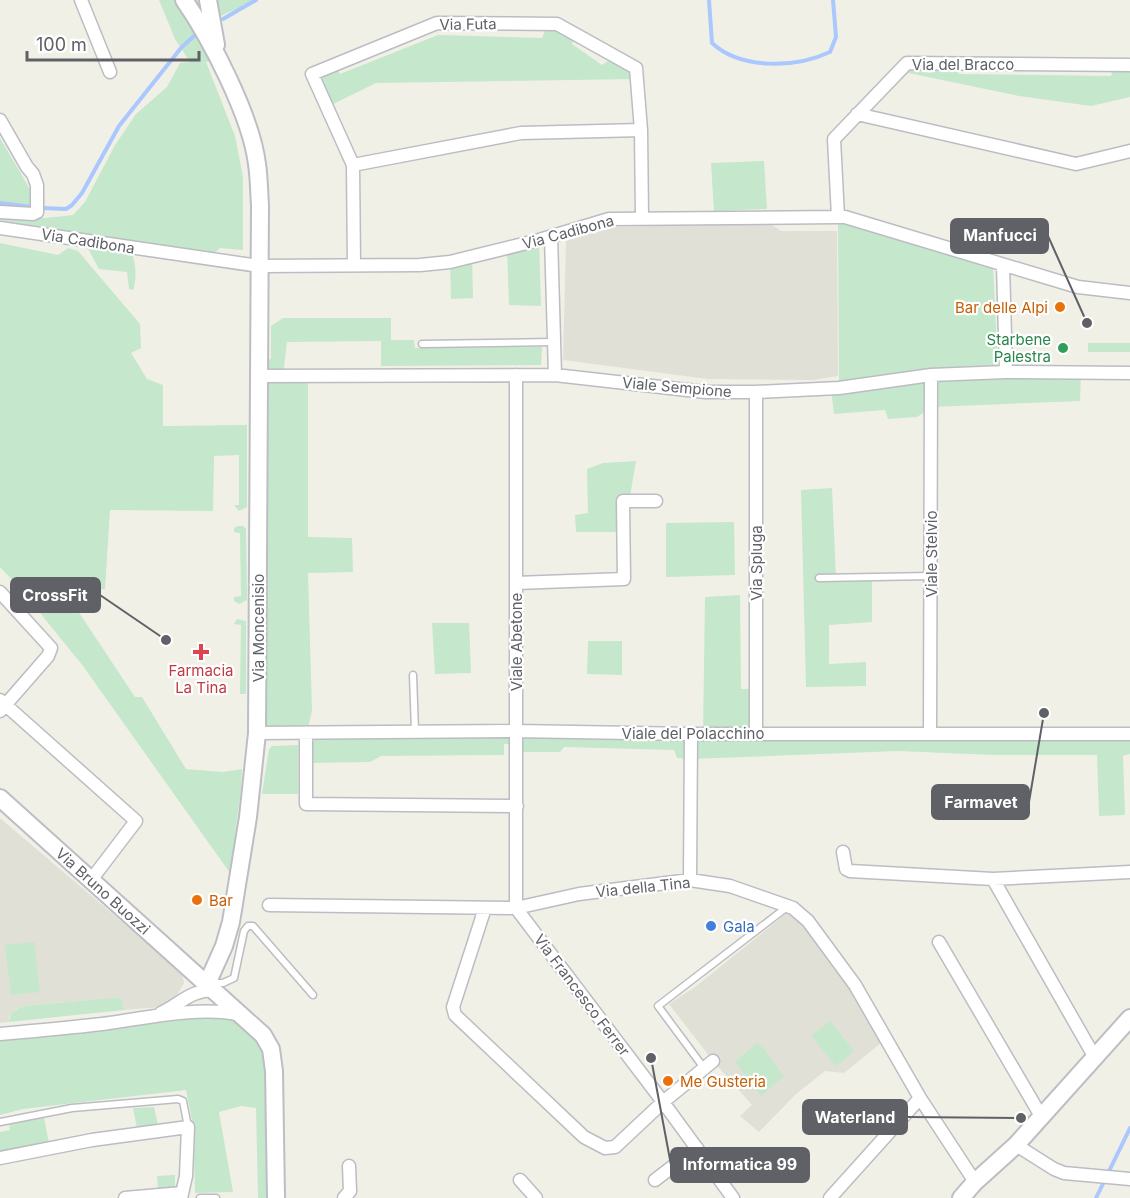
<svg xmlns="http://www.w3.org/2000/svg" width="1130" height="1198" font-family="Inter,sans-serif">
	<rect width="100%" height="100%" fill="#f1f0e7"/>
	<!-- education -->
	<path fill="#e1e0d6" d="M769,223L781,231H837L838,376L813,380L708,379L563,360L566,241L613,227Z
		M0,818L182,973L184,983L176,997L161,1007L124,1010L121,997L24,1006L16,1009L9,1017V1022L0,1023Z
		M793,908L808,921L886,1039L844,1073L825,1071L796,1094L759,1132L740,1116L752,1105L713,1061L669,1004L695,987Z"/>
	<!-- green -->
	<path fill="#c5e7cc" d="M159,0H257L211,20L219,61L206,62L235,136L243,177V250L220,248L212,255L0,220V215L46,218L73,215L85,202L115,145L136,114L167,87L180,63L190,62L175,39Z
		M548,24L576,35L572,44L602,65L615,56L636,68V79L376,83L327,107L312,74L335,64L340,74L438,35L542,38Z
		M907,63H959V74L1111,76L1114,65H1130V97L1091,106L1019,96L899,71Z
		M0,138L31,191L32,200L30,208L24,210L0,208Z
		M764,161L767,209L714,211L711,163Z
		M838,217L993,262L998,372L1081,373L1080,401L932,407L917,417L888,419L885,410L834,414L831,388L839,387Z
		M539,240L541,306L509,305L507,248Z
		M0,243L53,254L58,255L68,248L78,251L140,324L141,348L131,353L147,379L163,385V426L247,425V507L239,511L234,505H239V455L214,456L213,511L110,510L105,589L64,590L135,697H142L186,769L223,772L242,769L241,788L230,873L83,666L19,587L0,567Z
		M88,249L132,254C136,265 137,278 133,290L129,289L127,272L99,269Z
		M472,257L473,298L451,299L450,262Z
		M283,318H391V340H414L415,348L542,347L541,365L381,366V341L287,342L283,375L308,376V537L352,538L353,572L308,573L312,711L307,732L703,734L705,597L740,595L741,689H756V733L1130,734V754L1123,756L1125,815L1099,816L1097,755H994L898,751L691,759L677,758L674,750L564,747L560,752H516L515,744H504V755L381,756L370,762L306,763V733H257L259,362L271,359V326Z
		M1088,343H1130V352H1088Z
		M636,461L624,532H576L575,515L588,513L587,469L603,463Z
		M832,488L836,578L872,577V622L829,625V664L866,662V686L806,687L801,490Z
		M734,522L735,575L666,577V523Z
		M238,526H243L246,529L247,600L239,604L234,601V597L241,596L240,533L234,532V528Z
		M237,619L246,621V694H240L241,625L234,624Z
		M432,623H469L471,673L435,674Z
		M588,641H622V675L587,674Z
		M298,745V794H262L269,749L272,746Z
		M34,942L40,992L11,995L5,945Z
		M121,997L124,1010L9,1022C10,1012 16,1009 24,1006Z
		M222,1016L234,1018L263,1047L269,1072L271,1198H258L256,1108L241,1106L219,1112L233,1192L195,1193L193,1125L186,1090L23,1109L0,1115V1040Z
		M830,1021L854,1051L836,1066L811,1036Z
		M757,1043L763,1048L784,1076L761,1096L735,1062Z
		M154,1107L158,1125L137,1128L133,1108Z
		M44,1118L49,1143L0,1153V1132L10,1130L9,1124Z
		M175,1175V1190H158L157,1176Z"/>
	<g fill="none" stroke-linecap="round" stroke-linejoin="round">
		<!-- stream -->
		<path stroke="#aac7fe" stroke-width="4" d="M709,0L712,43C741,70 796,68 830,52L836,37L833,0
			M223,19L256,0
			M0,203L32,207
			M42,208L66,209L72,205L82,193L119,126L181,48L194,36
			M1096,1198L1130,1128"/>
		<defs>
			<path id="service" d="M422,344L553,342
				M819,578L931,576
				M413,675L415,731
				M211,983H223L234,978L244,931L248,926H253L313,995
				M704,1068L658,1006L787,907
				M0,1122L72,1108L178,1099L183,1101L188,1127
				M200,1198H216"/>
			<path id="minor" d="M81,0L110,72
				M857,114L1076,164L1130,151
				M0,120L27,167L33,174L37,185V212L33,214L0,212
				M353,165L521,133L641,130
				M838,217L834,139L907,63L1130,65
				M0,228L259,266L420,265L450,262L539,240L609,219L838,217H845L1078,287L1130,293
				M551,236L555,375
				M354,265L353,165L312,74L437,23L557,24L636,68L641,130L642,218
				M1003,265L1006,372
				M516,375V908
				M259,376L555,375L705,392H756L839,388L931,375L1006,372L1130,373
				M516,583L624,579L623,501H656
				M0,592L51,648L48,656L0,711
				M0,700L136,821L91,880
				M257,733L516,731L691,734H1130
				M306,733V804L517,806
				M756,733V392
				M930,733L931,375
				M843,852L846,869L850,871L993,879L1130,872
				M993,879L1094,1056
				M690,880L691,734
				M269,905L516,908L579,894L690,880L730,886L793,908L808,921L855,985L920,1098L975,1182
				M485,908L453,1007L455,1015L584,1137L605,1148L615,1147L663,1102L713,1061
				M516,908L663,1102L733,1198
				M939,942L1041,1116
				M161,1013C183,1003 187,991 215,990
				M0,1034C34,1031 68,1028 102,1024C142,1019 201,1005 240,1015
				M1016,1145L1054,1169L1064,1173L1130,1179
				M0,1158L92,1140L188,1127L186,1176L181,1198
				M520,1180L536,1198
				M655,1180L697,1148
				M125,1198L182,1193
				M344,1198L350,1191L349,1166
				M830,1198L920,1098"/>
			<path id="secondary" d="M184,0C211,39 251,116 257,164C259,177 259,191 260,205L257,733L248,817L231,922L224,946L207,984
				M208,0L216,45
				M0,798L263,1035L271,1049L274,1071L276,1198
				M961,1198L975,1182L1016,1145L1130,1018"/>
		</defs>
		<!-- service casing -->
		<use href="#service" stroke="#bcbdc2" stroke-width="9"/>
		<!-- minor casing -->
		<use href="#minor" stroke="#bcbdc2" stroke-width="15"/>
		<!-- secondary casing -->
		<use href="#secondary" stroke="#bdbec4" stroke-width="20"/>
		<!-- service -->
		<use href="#service" stroke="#fff" stroke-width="6"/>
		<!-- minor -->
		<use href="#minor" stroke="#fff" stroke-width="12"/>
		<!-- secondary -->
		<use href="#secondary" stroke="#fff" stroke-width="16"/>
	</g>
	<!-- markers -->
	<g fill="#e8710a" stroke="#fff" stroke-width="2">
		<circle cx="1060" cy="307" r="6"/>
		<circle cx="197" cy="900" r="6"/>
		<circle cx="668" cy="1081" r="6"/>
	</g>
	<circle fill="#2e9e5b" stroke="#fff" stroke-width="2" cx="1063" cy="348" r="6"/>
	<path fill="#e0444e" stroke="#fff" stroke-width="2" d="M198 643h6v6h6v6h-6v6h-6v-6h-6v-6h6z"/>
	<circle fill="#3f7fe0" stroke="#fff" stroke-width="2" cx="711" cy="926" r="6"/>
	<g text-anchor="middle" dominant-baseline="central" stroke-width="4.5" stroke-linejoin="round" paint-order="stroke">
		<!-- street labels -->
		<g font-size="15" fill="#5f6167" stroke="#fff">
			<text transform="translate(468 24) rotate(-1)">Via Futa</text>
			<text x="963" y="64">Via del Bracco</text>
			<text transform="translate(568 232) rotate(-15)">Via Cadibona</text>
			<text transform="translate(88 241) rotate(9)">Via Cadibona</text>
			<text transform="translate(677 387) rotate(5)">Viale Sempione</text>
			<text transform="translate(931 554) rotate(-90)">Viale Stelvio</text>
			<text transform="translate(756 563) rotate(-90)">Via Spluga</text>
			<text transform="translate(258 628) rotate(-90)">Via Moncenisio</text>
			<text transform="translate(516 642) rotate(-90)">Viale Abetone</text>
			<text x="693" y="733">Viale del Polacchino</text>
			<text transform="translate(643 887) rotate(-6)">Via della Tina</text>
			<text transform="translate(103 891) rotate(42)">Via Bruno Buozzi</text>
			<text transform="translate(582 995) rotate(53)">Via Francesco Ferrer</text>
		</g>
		<!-- food labels -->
		<g font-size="15" fill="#c56008" stroke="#fff" text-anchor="start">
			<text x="1048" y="307" text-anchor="end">Bar delle Alpi</text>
			<text x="209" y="900">Bar</text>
			<text x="680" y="1081">Me Gusteria</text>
		</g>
		<!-- leisure labels -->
		<g font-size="15" fill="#27864d" stroke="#fff" text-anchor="end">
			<text x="1051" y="339">Starbene<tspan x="1051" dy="17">Palestra</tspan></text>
		</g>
		<!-- health labels -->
		<g font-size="15" fill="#be3a42" stroke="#fff">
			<text x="201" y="670">Farmacia<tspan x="201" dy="17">La Tina</tspan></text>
		</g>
		<!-- shop labels -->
		<g font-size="15" fill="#366cbe" stroke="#fff" text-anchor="start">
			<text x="723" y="926">Gala</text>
		</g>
	</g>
	<!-- callouts -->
	<path fill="none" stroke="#5f6167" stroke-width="2" d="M1087 323L1048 236M166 640L100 595M1044 713L1029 802M1021 1118L907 1117M651 1058L671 1165"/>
	<g fill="#5f6167" stroke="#fff" stroke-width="2">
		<circle cx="1087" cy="323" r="6"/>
		<circle cx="166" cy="640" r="6"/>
		<circle cx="1044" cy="713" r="6"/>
		<circle cx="1021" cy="1118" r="6"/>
		<circle cx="651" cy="1058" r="6"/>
	</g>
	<g fill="#5f6167" stroke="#5f6167" stroke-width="2">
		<rect x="951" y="219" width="97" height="34" rx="6"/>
		<rect x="11" y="578" width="89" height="34" rx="6"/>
		<rect x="932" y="785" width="97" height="34" rx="6"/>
		<rect x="803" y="1100" width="104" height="34" rx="6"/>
		<rect x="671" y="1148" width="138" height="34" rx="6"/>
	</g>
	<g font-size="16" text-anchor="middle" font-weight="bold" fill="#fff">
		<text x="1000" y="241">Manfucci</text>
		<text x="55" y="601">CrossFit</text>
		<text x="981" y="808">Farmavet</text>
		<text x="855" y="1123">Waterland</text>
		<text x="740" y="1170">Informatica 99</text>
	</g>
	<!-- scale -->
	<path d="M27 51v9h172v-9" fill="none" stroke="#5f6167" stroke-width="3"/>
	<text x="36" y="51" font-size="18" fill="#5f6167" stroke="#ffffff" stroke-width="4.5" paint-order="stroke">100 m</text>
</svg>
